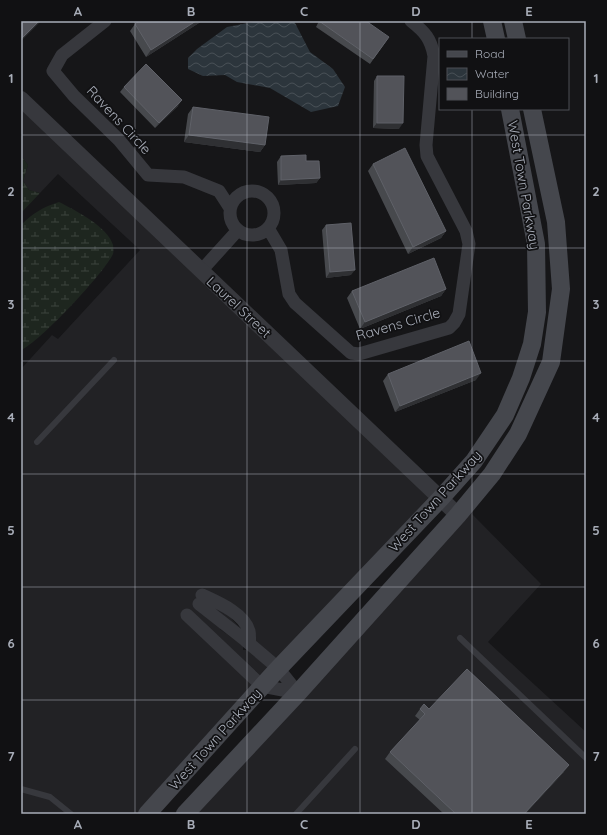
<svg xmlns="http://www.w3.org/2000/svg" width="607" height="835" font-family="Quicksand,sans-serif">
	<defs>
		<pattern id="wetland-marsh" width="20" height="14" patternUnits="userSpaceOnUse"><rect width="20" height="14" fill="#1e261f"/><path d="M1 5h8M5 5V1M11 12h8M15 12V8" fill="none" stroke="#3c433d"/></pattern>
		<pattern id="water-waves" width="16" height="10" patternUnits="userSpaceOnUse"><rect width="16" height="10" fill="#2c353c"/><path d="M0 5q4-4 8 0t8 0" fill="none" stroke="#485056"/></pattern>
	</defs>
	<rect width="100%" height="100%" fill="#161618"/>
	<!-- built -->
	<path fill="#222225" d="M21,108L432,498L277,659L256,641L254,627L238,608L230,617L240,628L220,629L243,646V650H248L268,668L261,676L215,633L253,686L138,814H21V369L52,335L58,339L140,250L58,174L40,193L29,190L23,181L28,165L21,156Z
		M470,512L541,584L488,642L586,732V814H195Z"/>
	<!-- wetland -->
	<path fill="url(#wetland-marsh)" d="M21,156L28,165L23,181L29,190L40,193L21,213Z
		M59,202C75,210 108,227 113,245C113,248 114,251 113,254C105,272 39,343 21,350V225C33,213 43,207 59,202Z"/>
	<!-- water -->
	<path fill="url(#water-waves)" d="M258,21H294L310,52L333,69L345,87L338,106L311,112L270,88L237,82L225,75L203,76L188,69V58L197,49L227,27Z"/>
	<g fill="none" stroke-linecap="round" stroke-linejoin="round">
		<!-- service -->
		<path stroke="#37383d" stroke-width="6" d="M37,442L114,360
			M460,638L586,758
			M21,789L50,797L71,814
			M296,814L355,749"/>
		<!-- minor -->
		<path stroke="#37383d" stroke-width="13" d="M105,21L62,55L53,71L74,96L119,140L148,175L184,177L219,191L230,208
			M230 213a22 22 0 1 1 44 0a22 22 0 1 1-44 0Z
			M268,228L281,250L289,294L295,303L351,353L359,354L449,328L454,323L459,314L469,244L466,231L427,156L426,145L434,56C431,39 425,32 411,21
			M201,271L238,230
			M202,595C217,602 244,613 249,631C250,635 249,640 250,644
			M187,615L262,686L298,693L278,668L245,640L199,604"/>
		<!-- tertiary -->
		<path stroke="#37383d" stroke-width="16" d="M21,99L458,515"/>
		<!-- secondary -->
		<path stroke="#45474d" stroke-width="18" d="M492,21L496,39
			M513,21L517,39
			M147,814L275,672L441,498L474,461L505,415L521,378L532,344L537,312L536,244L510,109
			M185,814L298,693L458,515L492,474L518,434L551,362L561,289L556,222L532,109"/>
	</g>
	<!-- wall -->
	<path fill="#47494d" d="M139,21H202L146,57L130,31L135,24Z
		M319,21L389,37L370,64L316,27Z
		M377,76L399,129L373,128L374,81Z
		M124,87L178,106L155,128L120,92Z
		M193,107L265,145L260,152L184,142L188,114Z
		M281,156L306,161L320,178L316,183L278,185L277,162Z
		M373,164L446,231L441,238L408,254L368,171Z
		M326,225L351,275L326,278L322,230Z
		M446,289L441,296L360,329L347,298L352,291Z
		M388,374L476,380L395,412L383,381Z
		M420,709H429L564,772L525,814H444L385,759L390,752L420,720L415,716Z"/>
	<!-- shaded-wall -->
	<path fill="#2f3033" d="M39,21H41L21,41V39Z
		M196,21H202L146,57L151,50Z
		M182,100L178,106L155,128L159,123Z
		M377,123H403L399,129L373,128Z
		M189,135L265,145L260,152L184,142Z
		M320,178L316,183L278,185L281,180Z
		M446,231L441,238L408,254L413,247Z
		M355,270L351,275L326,278L330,272Z
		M446,289L441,296L360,329L365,322Z
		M481,373L476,380L395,412L400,406Z
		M569,765L564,772L525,814H524Z"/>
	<!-- building -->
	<path fill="#525359" stroke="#5f6168" d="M21,21H39L21,39Z
		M139,21H196L151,50L135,24Z
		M319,21H366L389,37L373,59Z
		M146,64L182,100L159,123L124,87Z
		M377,76H404L403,123H377Z
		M193,107L269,117L265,145L189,135Z
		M405,148L446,231L413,247L373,164Z
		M306,155V161H319L320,178L281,180V156Z
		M351,223L355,270L330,272L326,225Z
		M434,258L446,289L365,322L352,291Z
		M469,341L481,373L400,406L388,374Z
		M467,669L569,765L524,814H456L390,752L425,714L420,709L424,704L429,709Z"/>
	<!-- grid -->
	<path fill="none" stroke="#a8adb8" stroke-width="1" stroke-opacity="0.55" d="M135,21V814M247,21V814M360,21V814M472,21V39M472,109V814M21,135H586M21,248H586M21,361H586M21,474H586M21,587H586M21,700H586"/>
	<g text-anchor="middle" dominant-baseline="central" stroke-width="3.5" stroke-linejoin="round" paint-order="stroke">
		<!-- street labels -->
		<g font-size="14" fill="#a8adb8" stroke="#111113">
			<text transform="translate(119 120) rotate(47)">Ravens Circle</text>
			<text transform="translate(524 185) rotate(80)">West Town Parkway</text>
			<text transform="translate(239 307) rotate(43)">Laurel Street</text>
			<text transform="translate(398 324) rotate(-16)">Ravens Circle</text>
			<text transform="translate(435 501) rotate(-48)">West Town Parkway</text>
			<text transform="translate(215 739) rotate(-48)">West Town Parkway</text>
		</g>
	</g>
	<!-- border -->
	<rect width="607" height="835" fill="none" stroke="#111113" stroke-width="44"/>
	<!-- legend -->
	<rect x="439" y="38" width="130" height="72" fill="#111113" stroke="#4d4f55"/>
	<rect x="447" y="51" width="20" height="6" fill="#45474d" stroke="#4d4f55"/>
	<text x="475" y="58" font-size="12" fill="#a8adb8">Road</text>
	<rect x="447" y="68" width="20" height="12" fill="url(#water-waves)" stroke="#4d4f55"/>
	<text x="475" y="78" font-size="12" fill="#a8adb8">Water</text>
	<rect x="447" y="88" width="20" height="12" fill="#525359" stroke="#4d4f55"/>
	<text x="475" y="98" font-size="12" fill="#a8adb8">Building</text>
	<rect x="22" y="22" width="563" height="791" fill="none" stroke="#a8adb8" stroke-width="1.5"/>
	<g font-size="13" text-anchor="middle" font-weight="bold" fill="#a8adb8">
		<text x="78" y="16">A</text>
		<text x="191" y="16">B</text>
		<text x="304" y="16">C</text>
		<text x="416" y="16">D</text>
		<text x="529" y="16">E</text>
		<text x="11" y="83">1</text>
		<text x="596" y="83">1</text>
		<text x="11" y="196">2</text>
		<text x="596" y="196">2</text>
		<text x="11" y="309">3</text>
		<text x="596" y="309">3</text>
		<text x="11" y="422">4</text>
		<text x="596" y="422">4</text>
		<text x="11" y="535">5</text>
		<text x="596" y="535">5</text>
		<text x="11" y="648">6</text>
		<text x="596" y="648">6</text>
		<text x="11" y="761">7</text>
		<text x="596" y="761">7</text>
		<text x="78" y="829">A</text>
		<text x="191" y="829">B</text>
		<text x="304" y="829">C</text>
		<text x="416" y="829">D</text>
		<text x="529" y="829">E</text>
	</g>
</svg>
